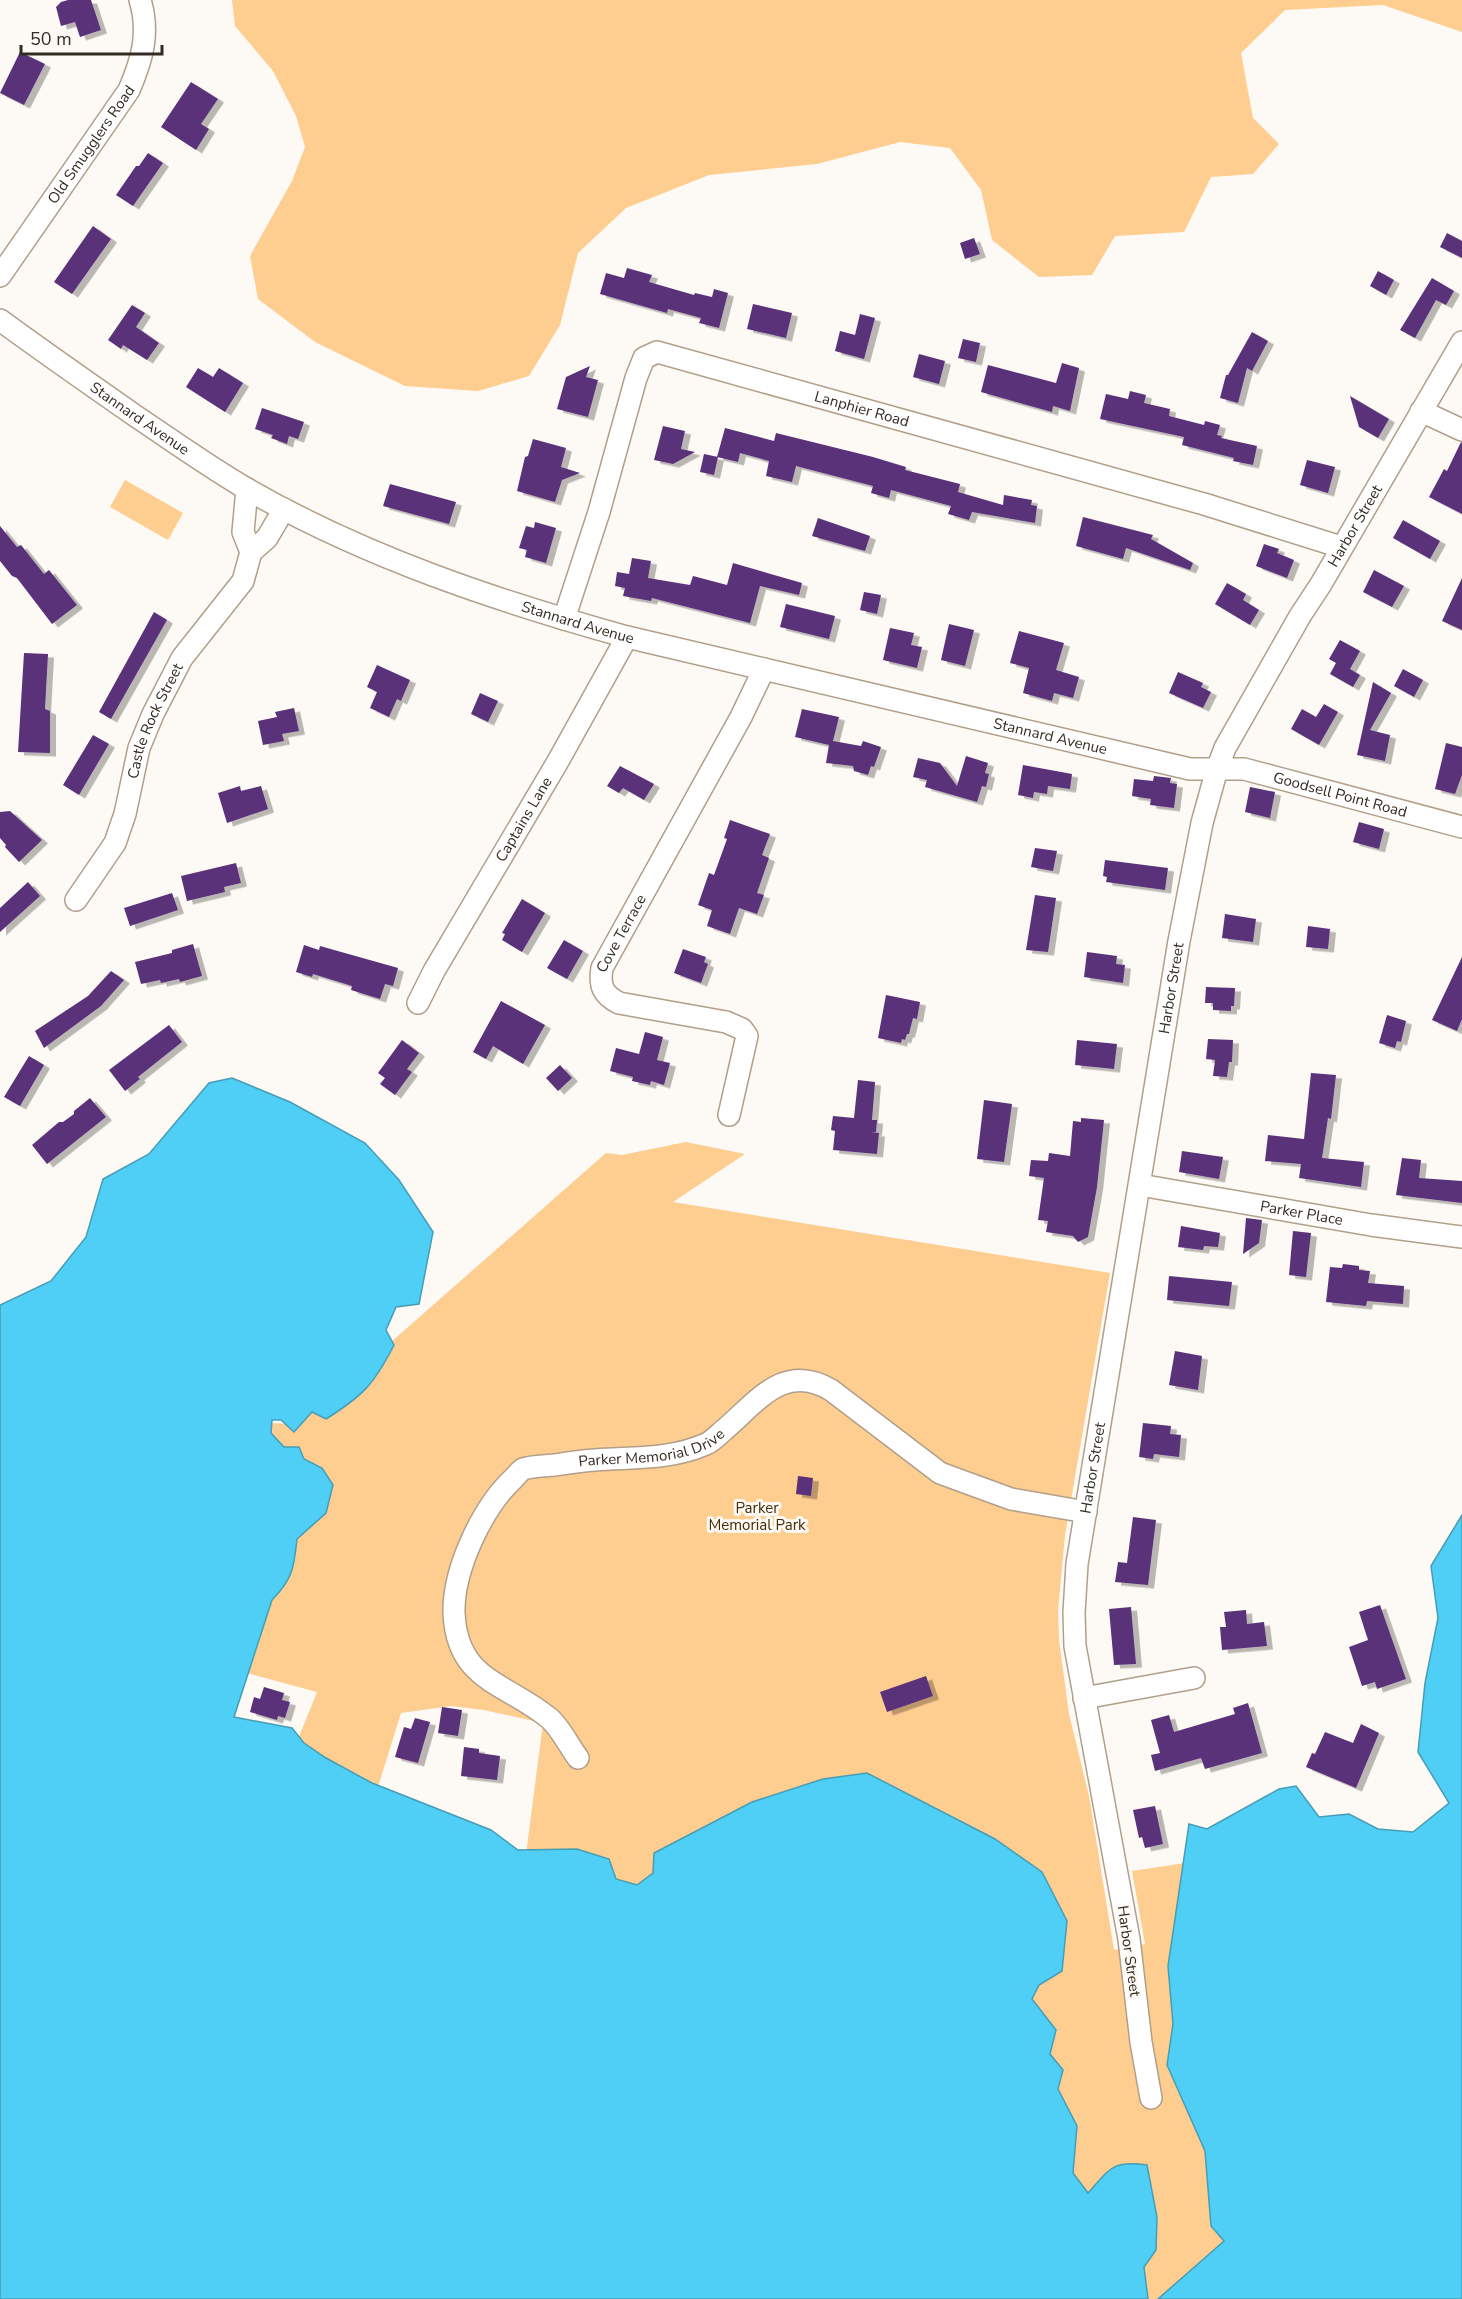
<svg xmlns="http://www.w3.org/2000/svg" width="1462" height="2299" font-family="'Nunito Sans',sans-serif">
	<defs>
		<filter id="shadow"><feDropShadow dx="6" dy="3.5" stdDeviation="0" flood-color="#0004"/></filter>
	</defs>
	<rect width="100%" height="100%" fill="#fdf9f4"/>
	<!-- green -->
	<path fill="#fecd90" d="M232,0H1462V32L1383,5L1285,10L1241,53L1253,118L1279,144L1253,174L1211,177L1184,232L1115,236L1092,275L1039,277L992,240L981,190L950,148L900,142L817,164L709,175L626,208L578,253L560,325L529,376L478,391L405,386L315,342L258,299L250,256L292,181L305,147L296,116L273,71L235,26Z
		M125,480L183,513L168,540L110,507Z
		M686,1142L745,1154L673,1202L1110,1273L1065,1535L1058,1611L1059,1640L1069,1714L1089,1796L1114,1950L1145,1944L1132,1871L1205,1860V2151L1211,2226L1224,2241L1158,2299H1120L1087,2202L647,1888L524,1870L543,1723L484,1710L451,1706L401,1713L373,1803L288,1764L317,1692L232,1669L271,1423L289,1424L366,1364L606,1153L622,1155Z"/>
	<!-- water -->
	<path fill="#4fcef6" stroke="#469db6" stroke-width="1.5" d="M232,1078L290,1102L365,1143L399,1180L433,1232L419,1304L396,1307L386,1330L394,1345C374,1384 364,1395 326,1419L312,1412L294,1432L281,1420H272L271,1433L284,1447H299L304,1459L322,1468L333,1485L326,1513L297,1539C294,1567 293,1579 272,1600L234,1717L292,1728L304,1743L326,1758L372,1783L491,1830L518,1850L577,1849L609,1859L616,1879L637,1885L653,1873L654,1853L752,1802L823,1779L867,1773L995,1839L1042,1872L1067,1921L1062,1971L1039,1985L1032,1999L1056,2030L1050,2054L1063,2070L1058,2089L1077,2126L1073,2173L1088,2193C1110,2169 1111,2160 1147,2165L1157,2217L1156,2250L1144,2267L1148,2299H0V1305L51,1281L86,1237L103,1179L149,1154L209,1083Z
		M1462,1515V2299H1158L1224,2241L1211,2226L1205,2151L1167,2065L1173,2024L1168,1966L1189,1824L1207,1829L1279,1789L1296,1786L1319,1817L1349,1814L1378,1829L1413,1832L1449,1803L1418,1752L1425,1683L1438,1618L1431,1566Z"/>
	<!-- building -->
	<path fill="#5a317a" filter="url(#shadow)" d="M68,0H91L101,30L80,37L75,22L61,26L56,7L61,2Z
		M20,52L45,64L24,105L0,93Z
		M191,82L218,99L201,124L209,129L196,150L161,127Z
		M148,153L163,163L133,206L116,195L136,166H139Z
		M93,226L111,239L72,294L54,282Z
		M1447,233L1462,241V258L1440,247Z
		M974,238L980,254L965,259L960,243Z
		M627,268L652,275L649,282L694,295L695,293L712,297L714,289L728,293L719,328L699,323L701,318L668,309L667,313L600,294L606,273L624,278Z
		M1378,271L1394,280L1386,295L1370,286Z
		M1432,278L1454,291L1446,305L1436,300L1415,338L1400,330Z
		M753,304L792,313L786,338L747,329Z
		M132,305L145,313L136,327L159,343L147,360L123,345L121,349L108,340Z
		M860,314L875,318L864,359L835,351L840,331L855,335Z
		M1252,332L1268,341L1252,371L1247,368L1238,403L1220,398L1226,375H1228Z
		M963,339L980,343L976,362L958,358Z
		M919,354L945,361L939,384L913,377Z
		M1062,363L1079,368L1070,411L1053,406L1052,412L981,392L988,365L1056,383Z
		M590,366L586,377L598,380L588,417L557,409L566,377Z
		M198,368L213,377L219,368L243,383L225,412L186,387Z
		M1130,391L1146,395L1144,403L1170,409L1169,416L1204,425L1205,421L1220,425L1217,435L1222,436L1221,438L1257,446L1253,465L1233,461L1234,458L1182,445L1184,437L1100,419L1106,394L1128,399Z
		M1350,396L1389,419L1378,438L1359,427Z
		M262,408L304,422L298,439L289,436L287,444L271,438L273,435L255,429Z
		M663,426L685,431L681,449L695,452L673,464L654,460Z
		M725,428L774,441L776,433L873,457L906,467L905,470L960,484L958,492L1003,505L1004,495L1032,500L1031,505L1037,506L1035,523L972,512L969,520L948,514L951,506L891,490L889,498L871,493L873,486L796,466L792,482L766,476L769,461L740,453L738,462L717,457Z
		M533,439L566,448L561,467L580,473L562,480L555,502L517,491L525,457L528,456Z
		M1461,442L1462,443V514L1429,497L1444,469L1447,471Z
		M704,454L718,457L714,475L700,472Z
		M1307,460L1335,467L1328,493L1300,485Z
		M390,484L456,502L449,524L383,506Z
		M1083,517L1153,535L1151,539L1193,563L1190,570L1126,548L1123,559L1076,546Z
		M818,518L870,536L865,551L812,536Z
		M1403,520L1440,541L1430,559L1393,538Z
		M535,522L556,528L546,563L525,557L527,550L519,548L526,526L534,528Z
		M0,526L17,547L21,545L44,574L49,570L77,605L52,624L17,578L12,576L0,561Z
		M1264,544L1279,549L1277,553L1294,560L1287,578L1256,566Z
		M632,558L651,561L648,578L690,585L693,576L727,585L733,563L802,583L799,595L760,586L750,623L652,598L651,601L623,596L625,588L615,586L617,572L629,574Z
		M1374,570L1404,586L1392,607L1363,592Z
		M1462,578V630L1442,621Z
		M1227,583L1246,594L1243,600L1259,610L1250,625L1215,604Z
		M864,592L881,595L877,614L860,610Z
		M786,604L835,616L829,639L780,627Z
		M154,612L167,620L111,719L99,712Z
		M949,624L974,630L965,666L941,660Z
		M890,628L914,633L911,645L922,647L917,668L883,660Z
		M1019,631L1064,643L1056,670L1079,677L1073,698L1054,693L1052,701L1023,693L1029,668L1010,663Z
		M1340,640L1360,651L1350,669L1360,675L1353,687L1330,674L1336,663L1329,659Z
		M24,653L48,654L45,709L50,711V753L18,752Z
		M377,665L410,680L401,701L397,699L389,717L370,708L377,692L367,687Z
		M1403,669L1423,680L1414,697L1394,686Z
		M1178,672L1203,683L1201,687L1211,692L1203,708L1169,693Z
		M1373,682L1391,693L1370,730L1390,735L1385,761L1357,755Z
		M480,693L498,701L488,722L471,714Z
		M1324,704L1338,712L1319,745L1291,729L1302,709L1316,717Z
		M294,708L299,731L282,734L284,741L263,745L258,721L277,717L275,712Z
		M802,709L839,717L833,741L861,746L863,741L881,747L874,767L871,766L868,775L854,771L853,766L826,763L829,745L795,737Z
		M93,735L109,744L79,795L63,785Z
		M1446,743L1462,747V775L1455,794L1435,789Z
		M966,756L988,763L985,773L989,774L986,787L982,786L977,802L925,787L927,780L913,777L918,758L940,763L957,786Z
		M1023,765L1072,774L1070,789L1048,786L1047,794L1034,792L1033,798L1018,795Z
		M620,766L654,784L644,800L623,788L619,793L607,786Z
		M1154,776L1171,778L1170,783L1177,784L1174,808L1150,805L1151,799L1132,796L1134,779L1153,781Z
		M240,786L241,791L261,786L268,809L227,823L218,793Z
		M1250,787L1275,792L1270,818L1245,812Z
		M10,811L42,840L19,862L5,847L6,845L0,838V812Z
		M730,820L770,834L762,855L769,858L757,893L764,895L757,914L739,908L730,934L707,926L712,910L698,905L709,873L714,875L727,839L724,838Z
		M1359,822L1384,829L1379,849L1353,842Z
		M1035,848L1057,851L1053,871L1031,867Z
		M1105,860L1168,868L1165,890L1106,882L1107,877L1103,876Z
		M236,863L241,883L224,887L225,892L187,901L181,876Z
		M28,882L40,896L0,932V908Z
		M172,893L178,910L130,926L124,908Z
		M1035,895L1056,898L1048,952L1026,950Z
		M522,899L545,913L522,952L502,940L505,934L502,933Z
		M1225,914L1256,919L1253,942L1222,938Z
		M1308,926L1330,929L1328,949L1306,947Z
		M564,940L583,951L567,979L547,968Z
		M193,944L202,976L180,982L179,979L161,983L160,980L141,984L135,962L172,953V950Z
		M304,945L319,950L320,946L398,968L393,986L385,984L380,999L351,990L352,986L313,974L312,977L296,972Z
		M683,949L706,957L704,962L708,964L701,983L674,973Z
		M1087,952L1117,956L1116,964L1125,965L1123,983L1084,977Z
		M1462,957V1019L1457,1031L1432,1020Z
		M111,971L124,980L101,1006L44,1048L35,1031L88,996Z
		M1206,987L1235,988L1234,1006H1231V1011L1213,1010V1003H1205Z
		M886,995L920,1002L917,1019L913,1018L909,1034H907L905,1040L902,1039L901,1043L878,1038Z
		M501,1001L545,1025L523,1064L493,1046L486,1059L473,1052Z
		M1387,1015L1406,1021L1401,1042L1397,1041L1395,1048L1379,1043Z
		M169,1025L182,1042L138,1077L140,1079L125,1091L109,1070Z
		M645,1032L663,1037L657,1060L670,1063L664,1085L651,1081L650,1085L632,1081L633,1077L610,1071L616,1048L639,1054Z
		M1208,1039L1233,1040L1232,1062H1229L1227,1077L1213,1076L1215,1060L1206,1059Z
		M402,1040L419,1053L407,1069L412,1072L395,1095L380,1084L385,1078L378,1073Z
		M1077,1040L1117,1044L1114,1069L1075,1065Z
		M29,1056L44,1065L20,1106L4,1097Z
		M560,1065L572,1078L558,1091L546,1078Z
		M1311,1073L1336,1075L1331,1119L1328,1118L1322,1158L1364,1162L1361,1187L1299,1178L1301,1164L1265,1161L1268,1135L1304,1139Z
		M858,1080L875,1082L872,1120H877L876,1132H871L879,1133L877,1154L833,1150L835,1131L831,1130L833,1116L854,1118Z
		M90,1098L106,1117L47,1164L32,1145L59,1122H63L74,1114V1111Z
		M984,1100L1012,1104L1004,1162L977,1159Z
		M1081,1118L1104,1120L1097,1187L1088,1237L1078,1242L1073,1236L1046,1232L1048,1221L1038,1220L1044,1178L1029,1176L1031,1160L1048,1161L1049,1153L1070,1156L1073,1121L1081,1122Z
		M1182,1151L1223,1157L1219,1179L1179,1172Z
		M1402,1158L1421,1160L1419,1178L1462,1181V1203L1396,1195Z
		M1246,1218L1262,1220L1259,1243L1243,1254Z
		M1181,1226L1220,1233L1218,1247L1204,1246L1203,1250L1178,1247Z
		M1293,1231L1311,1233L1306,1277L1289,1275Z
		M1343,1264L1359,1266V1270L1370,1271L1368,1283L1404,1286L1403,1304L1367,1301L1366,1306L1326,1302L1330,1267L1342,1268Z
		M1169,1276L1232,1282L1229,1306L1167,1300Z
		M1175,1351L1202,1356L1198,1390L1169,1385Z
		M1143,1423L1171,1426L1170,1434L1181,1435L1179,1457L1154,1454L1153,1459L1139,1457Z
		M798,1476L813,1478L811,1496L796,1494Z
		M1133,1517L1156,1520L1148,1585L1115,1582L1118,1562L1127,1563Z
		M1380,1605L1406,1679L1377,1689L1375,1682L1362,1686L1349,1647L1368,1640L1359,1612Z
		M1131,1607L1136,1664L1114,1665L1109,1609Z
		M1246,1610L1247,1624L1264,1622L1267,1646L1222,1650L1220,1627H1226L1224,1612Z
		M926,1676L933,1696L887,1712L880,1692Z
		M264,1687L284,1693L282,1700L290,1702L285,1718L278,1716L277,1720L250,1712L254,1697L260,1699Z
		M1248,1703L1262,1753L1205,1769L1201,1758L1155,1771L1151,1755L1160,1753L1151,1720L1169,1715L1174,1732L1235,1714L1233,1708Z
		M442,1707L462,1710L458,1736L438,1733Z
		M415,1718L430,1722L418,1763L395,1757L404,1727L411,1729Z
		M1361,1724L1379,1733L1356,1788L1306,1767L1312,1753L1315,1754L1325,1732L1353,1743Z
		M464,1747L479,1749V1753L500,1756L497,1780L461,1776Z
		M1155,1806L1163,1844L1145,1848L1142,1837L1139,1838L1133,1810Z"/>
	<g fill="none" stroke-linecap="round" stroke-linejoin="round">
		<defs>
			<g id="street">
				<path id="s1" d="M0,276L129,90C142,60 150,33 140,0"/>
				<path id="s2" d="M0,320C45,353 91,385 137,417C173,441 209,467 247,489C365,557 497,601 627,637L1190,769H1244L1462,827"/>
				<path d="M1421,411L1462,430"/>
				<path d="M251,552L267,538L284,509"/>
				<path id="s3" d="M564,619L599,512L636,378L644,358L657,352L1204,504L1341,547"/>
				<path id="s4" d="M76,900L115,843L125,814L139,748L153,714L182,658L243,581L251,552L243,532L247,489"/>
				<path id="s5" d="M418,1003L434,971L557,763L627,637"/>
				<path id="s6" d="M729,1115L747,1036L742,1029L726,1022L619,1003C603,995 599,986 602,968L741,717L764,669"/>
				<path id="s7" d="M1140,1185L1371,1225L1462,1237"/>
				<path d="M1084,1698L1194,1678"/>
				<path id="s8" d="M578,1758C569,1746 560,1727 549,1718C505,1682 457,1681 454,1613C453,1570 482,1508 513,1479C516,1476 520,1471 523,1469C531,1466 545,1466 554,1465C568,1463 581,1461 595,1460C633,1457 670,1460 706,1444C713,1441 719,1434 724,1430C758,1401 784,1362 831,1390L940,1473L1011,1499L1086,1512"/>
				<path id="s9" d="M1151,2098L1141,2042L1129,1939L1075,1646L1074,1613L1077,1564L1179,941L1202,823L1217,769L1225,748L1300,616L1321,584L1462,342"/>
			</g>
		</defs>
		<!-- street casing -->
		<use href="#street" stroke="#b19f8a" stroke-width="24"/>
		<!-- street -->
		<use href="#street" stroke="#fff" stroke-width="21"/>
	</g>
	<g text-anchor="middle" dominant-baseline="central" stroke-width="6" stroke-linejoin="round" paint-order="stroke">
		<!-- street labels -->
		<g font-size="15" fill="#322b22" stroke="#fdf9f4">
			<text stroke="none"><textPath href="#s1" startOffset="160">Old Smugglers Road</textPath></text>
			<text stroke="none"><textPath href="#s3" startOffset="500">Lanphier Road</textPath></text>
			<text stroke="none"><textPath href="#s2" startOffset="171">Stannard Avenue</textPath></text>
			<text stroke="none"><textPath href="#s9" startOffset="1628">Harbor Street</textPath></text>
			<text stroke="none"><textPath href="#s2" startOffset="657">Stannard Avenue</textPath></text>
			<text stroke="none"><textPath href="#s4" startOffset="198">Castle Rock Street</textPath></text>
			<text stroke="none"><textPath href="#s2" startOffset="1143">Stannard Avenue</textPath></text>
			<text stroke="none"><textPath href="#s2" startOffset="1440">Goodsell Point Road</textPath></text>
			<text stroke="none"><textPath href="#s5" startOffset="212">Captains Lane</textPath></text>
			<text stroke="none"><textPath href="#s6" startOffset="298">Cove Terrace</textPath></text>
			<text stroke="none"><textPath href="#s9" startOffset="1124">Harbor Street</textPath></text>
			<text stroke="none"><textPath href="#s7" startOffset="164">Parker Place</textPath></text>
			<text stroke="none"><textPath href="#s8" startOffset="494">Parker Memorial Drive</textPath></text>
			<text stroke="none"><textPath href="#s9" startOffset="638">Harbor Street</textPath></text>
			<text transform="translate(1129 1951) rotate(82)">Harbor Street</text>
		</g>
		<!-- park labels -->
		<g font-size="15" fill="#452c07" stroke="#fdf9f4">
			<text x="757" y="1508">Parker<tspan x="757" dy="17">Memorial Park</tspan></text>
		</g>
	</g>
	<!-- scale -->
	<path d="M21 45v9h141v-9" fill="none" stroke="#322b22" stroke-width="3"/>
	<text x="30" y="45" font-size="18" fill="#322b22" stroke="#fdf9f4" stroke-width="4.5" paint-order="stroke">50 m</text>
</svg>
